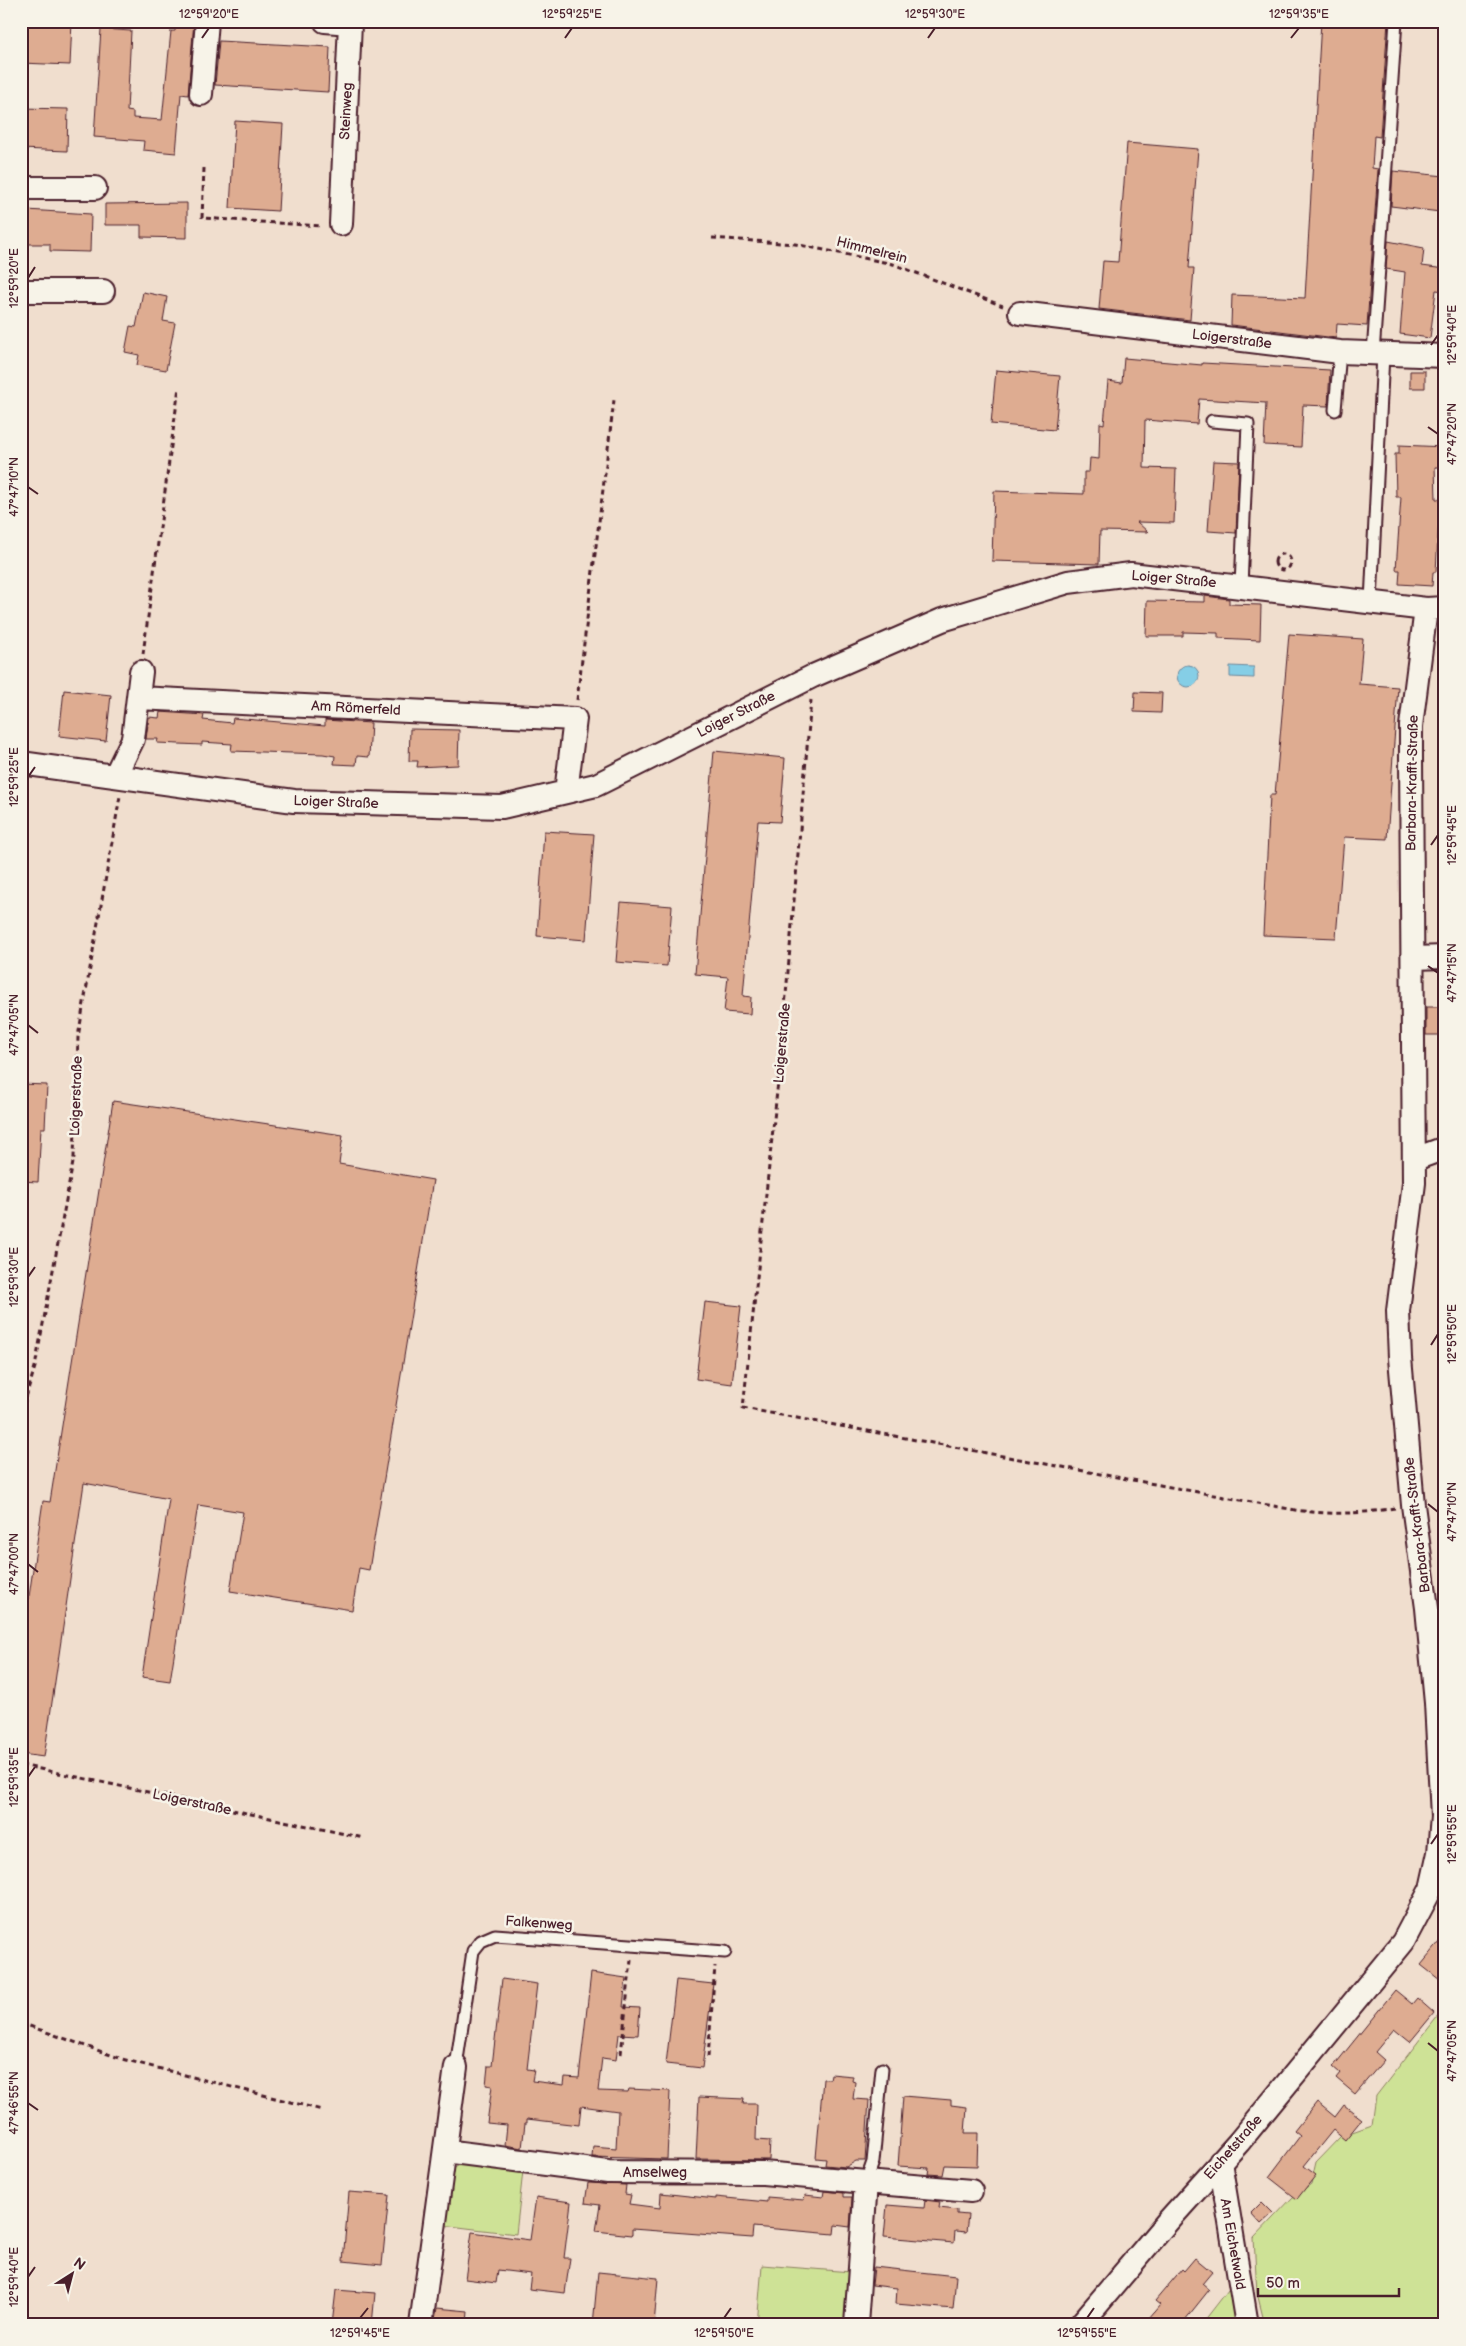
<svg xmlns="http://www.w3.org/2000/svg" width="1466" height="2346" font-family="'Balsamiq Sans',sans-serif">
	<rect width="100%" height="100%" fill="#f0dece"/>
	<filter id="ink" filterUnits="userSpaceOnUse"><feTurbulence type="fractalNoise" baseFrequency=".02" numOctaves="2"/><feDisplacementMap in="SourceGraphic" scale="10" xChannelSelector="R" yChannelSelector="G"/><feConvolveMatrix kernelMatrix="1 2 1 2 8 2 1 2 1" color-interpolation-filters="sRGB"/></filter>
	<g filter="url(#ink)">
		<!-- green -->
		<path fill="#cee296" stroke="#8c8060" d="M1445,2007V2325H1265L1257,2293L1254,2238L1293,2197L1311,2184L1316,2162L1341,2136L1372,2125L1376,2096Z
			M461,2164L523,2171L516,2234L442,2225L453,2169Z
			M762,2265L851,2272L847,2325H757Z
			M1232,2285L1239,2325H1201Z"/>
		<!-- water -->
		<path fill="#85cee6" stroke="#6d889b" d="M1177 676a11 11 0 1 1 22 0a11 11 0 1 1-22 0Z
			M1230,666L1254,667V678L1230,677Z"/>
		<!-- building -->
		<path fill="#deac91" stroke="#4a1f2b" d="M21,21H72L70,65L21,63Z
			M176,21H194L188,95L181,94L176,153L143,150L144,141L94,137L101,29L131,31L127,111L133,112V118L162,120L171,31H175Z
			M1321,21H1388L1380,137L1374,136L1372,168L1378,169L1367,326L1337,324L1336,338L1231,325L1232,295L1305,298Z
			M219,41L330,47L328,92L215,85Z
			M21,108L68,109L67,151L21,149Z
			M235,121L283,124L278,211L230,208Z
			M1127,143L1198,149L1189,268H1194L1190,320L1099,309L1103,261L1118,262Z
			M1393,171L1445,176V194L1442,193L1440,212L1391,206Z
			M187,203V238L141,237V225H105V204Z
			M27,210L91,214L90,252L50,251V244H27V235H21V216L27,217Z
			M1388,241L1424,248L1422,266L1445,269V291L1436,290L1430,338L1400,334L1405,272L1386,269Z
			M143,292L167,297L163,321L175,323L166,370L137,365L139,355L125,352L130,326L136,327Z
			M1124,358L1202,365V363L1330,370L1328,406L1303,405L1301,447L1264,445L1266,403L1199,399L1197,424L1145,420L1144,468L1176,469L1174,523L1137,522L1148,532L1100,531L1099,564L992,561L994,491L1084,494V472H1089L1090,458L1099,459L1100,423L1104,424L1108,381L1122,383Z
			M996,370L1060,376L1055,430L991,424Z
			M1410,371H1425V388H1410Z
			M1399,445L1445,447V467H1435L1436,499H1440L1436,572H1433L1432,586L1399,584L1400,570H1396L1401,497H1396L1395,454H1399Z
			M1213,461L1239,462L1236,533L1208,531Z
			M1205,596L1229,599V604L1261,605L1260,640L1218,638V633L1183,632V636H1146L1147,601L1205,602Z
			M1289,634L1363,639L1359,684L1398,687L1387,839L1344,837L1336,938L1263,935L1270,795H1275Z
			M64,690L111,695L106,741L59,736Z
			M1135,692L1162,693L1161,713L1134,712Z
			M160,712L204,715L203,720L232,723L233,718L325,726V720L371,723L369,757L357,756L356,765L334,764L335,756L323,754L231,751L232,744L202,742V745L157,743L158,739H146L149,717L159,718Z
			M410,729L459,730L458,765L417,767L418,761H409Z
			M714,751L785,758L780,822L758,821L743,996L751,997L750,1014L724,1012L728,977L695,974Z
			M544,831L594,834L586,940L537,936Z
			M621,902L672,906L667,966L616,962Z
			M1426,1007H1445V1035H1426Z
			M21,1084L47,1085L45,1128H41L38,1182L21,1181Z
			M113,1101L343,1135L339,1164L433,1180L369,1570L359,1568L352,1610L230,1591L243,1512L198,1505L170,1681L142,1677L169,1499L84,1483L44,1757L21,1754V1651L43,1501L50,1502Z
			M705,1302L741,1306L732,1384L696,1379Z
			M1445,1936V1984L1421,1965Z
			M591,1973L626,1978L623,2007L640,2008L638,2035L619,2034L616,2060L602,2058L598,2091L628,2092L629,2089L670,2091L667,2159L592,2157L593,2146L616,2148L618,2111L581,2106L579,2125L527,2119V2123H525L522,2148L505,2145L507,2125L487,2123L492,2086L486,2085L488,2066H492L502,1979L537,1984L527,2069L534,2070L532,2081L564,2085L565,2077L579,2078Z
			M676,1980L713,1984L702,2068L666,2064Z
			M1395,1990L1412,2004L1417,1998L1434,2013L1410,2042L1394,2029L1375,2052L1384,2060L1355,2094L1336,2078L1340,2073L1333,2067Z
			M831,2074L853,2076L852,2081L855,2082L853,2099L869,2100L865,2161H856L846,2167L825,2165L826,2159L816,2158L823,2079H830Z
			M903,2096L951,2100V2105L967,2107L965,2133H978L977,2166L945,2165L943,2175L928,2174L929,2168L898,2166Z
			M699,2097L744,2099L743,2104H757L756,2140L770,2141L769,2160L696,2159Z
			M1317,2102L1335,2117L1344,2105L1362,2119L1345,2140L1333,2130L1304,2166L1316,2175L1297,2199L1269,2177L1300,2136L1294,2131Z
			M588,2183L626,2185L625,2194L631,2195L629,2204L660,2208L661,2193L716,2199V2197L767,2202V2197L804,2200L805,2195L823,2197L824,2191L844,2193V2197H852L850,2227L835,2225L834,2234L753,2227L752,2238L632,2229V2235L596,2231L600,2205L585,2203Z
			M349,2192L389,2195L382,2265L343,2261Z
			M536,2197L571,2202L564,2258H570L565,2293L529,2289L531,2274L498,2270L496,2283L465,2279L472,2232L530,2240Z
			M925,2200L940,2202L939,2208L957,2210V2214L968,2215L966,2232L955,2231L954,2243L884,2237L887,2205L924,2208Z
			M1262,2202L1273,2213L1261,2224L1251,2213Z
			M1195,2258L1212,2272L1202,2284L1209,2290L1181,2325H1143L1160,2305L1155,2301L1182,2269L1184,2271Z
			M874,2267L956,2276L953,2309L896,2304L897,2288L872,2285Z
			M598,2272L658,2278L654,2325H593Z
			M336,2290L375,2293L372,2325H332Z
			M437,2308L468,2311L467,2325H434Z"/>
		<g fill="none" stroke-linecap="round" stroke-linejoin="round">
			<defs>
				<path id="lane" d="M1373,354L1396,21
					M1335,410L1340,352
					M1212,421L1248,424L1241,586
					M1371,602L1383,354
					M456,2067L473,1951L481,1941L495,1935L725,1952
					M866,2182L873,2162L882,2069"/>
				<path id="street" d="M325,21L350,23L341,224
					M201,94L207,21
					M21,188H95
					M21,291H103
					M1020,313L1340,352L1445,356
					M138,698L575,719L566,792
					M21,763L294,801L502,807L596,785L813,676L942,620L1068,582L1131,574L1426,609L1445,608
					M115,776L133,739L141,672
					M1414,958L1445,957
					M1415,1159L1445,1148
					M445,2151L608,2172L763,2173L866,2182L856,2325
					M1220,2162L1247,2325
					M866,2182L971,2191
					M421,2325L456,2067
					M1080,2325L1168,2221L1239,2142L1403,1942L1431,1889L1439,1853L1442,1816L1436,1703L1427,1608L1413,1505L1400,1358L1398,1311L1414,1183L1411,758V726L1426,609"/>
			</defs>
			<!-- lane casing -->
			<use href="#lane" stroke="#4a1f2b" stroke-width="15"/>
			<!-- street casing -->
			<use href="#street" stroke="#4a1f2b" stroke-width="26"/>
			<!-- path -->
			<path stroke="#4a1f2b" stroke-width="3" stroke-dasharray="5 4" stroke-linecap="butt" d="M204,168L202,218L321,226
				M712,238L795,244L893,264L1003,306
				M1275 562a8 8 0 1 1 16 0a8 8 0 1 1-16 0Z
				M143,654L179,387
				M577,700L614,400
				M811,700L781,1054L743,1408L1295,1510C1331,1515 1359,1514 1395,1508
				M21,1414L35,1367L74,1157L78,1037L120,796
				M21,1765L364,1838
				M21,2023L122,2059L322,2110
				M621,2054L631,1960
				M708,2057L715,1966"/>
			<!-- lane -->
			<use href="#lane" stroke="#f7f3e8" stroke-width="11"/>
			<!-- street -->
			<use href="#street" stroke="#f7f3e8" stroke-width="22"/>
		</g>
	</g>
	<!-- ticks -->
	<path fill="none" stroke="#4a1f2b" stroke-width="2" d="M202,38L209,28M565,38L572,28M928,38L935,28M1291,38L1299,28M28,278L35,267M1431,345L1438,335M1428,427L1438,434M28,487L38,494M28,777L35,767M1431,845L1438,835M1428,966L1438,973M28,1025L38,1033M28,1277L35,1267M1431,1345L1438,1334M1428,1504L1438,1512M28,1564L38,1572M28,1777L35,1767M1431,1844L1438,1834M1428,2043L1438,2051M28,2103L38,2110M28,2277L35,2267M360,2318L368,2308M724,2318L731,2308M1087,2318L1094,2308"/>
	<g text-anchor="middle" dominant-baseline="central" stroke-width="5" stroke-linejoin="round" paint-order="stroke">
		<!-- street labels -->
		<g font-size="14" fill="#4a1f2b" stroke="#f7f3e8">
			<text transform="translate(346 111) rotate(-87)">Steinweg</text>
			<text transform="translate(872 250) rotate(14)">Himmelrein</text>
			<text transform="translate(1232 339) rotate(7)">Loigerstraße</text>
			<text transform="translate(1174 579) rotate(5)">Loiger Straße</text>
			<text transform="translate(356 708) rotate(3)">Am Römerfeld</text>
			<text transform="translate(736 714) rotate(-27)">Loiger Straße</text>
			<text transform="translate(1412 783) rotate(-89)">Barbara-Krafft-Straße</text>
			<text transform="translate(336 802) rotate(2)">Loiger Straße</text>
			<text transform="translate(782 1043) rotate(-85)">Loigerstraße</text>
			<text transform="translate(76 1096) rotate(-88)">Loigerstraße</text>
			<text transform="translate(1417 1525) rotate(-97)">Barbara-Krafft-Straße</text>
			<text transform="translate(192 1802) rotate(12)">Loigerstraße</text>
			<text transform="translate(539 1923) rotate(4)">Falkenweg</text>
			<text transform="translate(1233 2147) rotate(-49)">Eichetstraße</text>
			<text x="655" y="2172">Amselweg</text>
			<text transform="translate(1233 2244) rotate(80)">Am Eichetwald</text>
		</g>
	</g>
	<!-- margin -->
	<rect width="1466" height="2346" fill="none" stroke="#f7f3e8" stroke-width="55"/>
	<!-- north arrow -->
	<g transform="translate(72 2274) rotate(36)" stroke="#f7f3e8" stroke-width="4" paint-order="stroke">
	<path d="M0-4L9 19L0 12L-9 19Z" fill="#4a1f2b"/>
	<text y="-8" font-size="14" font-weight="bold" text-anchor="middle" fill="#4a1f2b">N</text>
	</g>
	<!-- scale -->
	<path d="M1258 2288v8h141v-8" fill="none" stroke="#4a1f2b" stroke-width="2.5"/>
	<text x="1266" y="2288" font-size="15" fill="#4a1f2b" stroke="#f7f3e8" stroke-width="4" paint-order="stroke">50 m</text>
	<rect x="28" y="28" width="1410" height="2290" fill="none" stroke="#4a1f2b" stroke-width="2"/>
	<g font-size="12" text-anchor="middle" fill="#4a1f2b">
		<text x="209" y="18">12°59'20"E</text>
		<text x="572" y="18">12°59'25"E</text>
		<text x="935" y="18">12°59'30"E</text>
		<text x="1299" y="18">12°59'35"E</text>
		<text transform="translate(14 278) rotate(-90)" y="4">12°59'20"E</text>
		<text transform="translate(1452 335) rotate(-90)" y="4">12°59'40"E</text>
		<text transform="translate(1452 434) rotate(-90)" y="4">47°47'20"N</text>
		<text transform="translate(14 487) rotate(-90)" y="4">47°47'10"N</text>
		<text transform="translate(14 777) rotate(-90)" y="4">12°59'25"E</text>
		<text transform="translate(1452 835) rotate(-90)" y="4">12°59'45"E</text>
		<text transform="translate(1452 973) rotate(-90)" y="4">47°47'15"N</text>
		<text transform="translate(14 1025) rotate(-90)" y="4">47°47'05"N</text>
		<text transform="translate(14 1277) rotate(-90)" y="4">12°59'30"E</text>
		<text transform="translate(1452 1334) rotate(-90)" y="4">12°59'50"E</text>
		<text transform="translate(1452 1512) rotate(-90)" y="4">47°47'10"N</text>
		<text transform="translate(14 1564) rotate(-90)" y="4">47°47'00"N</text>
		<text transform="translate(14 1777) rotate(-90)" y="4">12°59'35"E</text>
		<text transform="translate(1452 1834) rotate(-90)" y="4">12°59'55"E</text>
		<text transform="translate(1452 2051) rotate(-90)" y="4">47°47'05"N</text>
		<text transform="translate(14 2103) rotate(-90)" y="4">47°46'55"N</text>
		<text transform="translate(14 2277) rotate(-90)" y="4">12°59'40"E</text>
		<text x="360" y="2337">12°59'45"E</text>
		<text x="724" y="2337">12°59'50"E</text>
		<text x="1087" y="2337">12°59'55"E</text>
	</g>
</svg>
